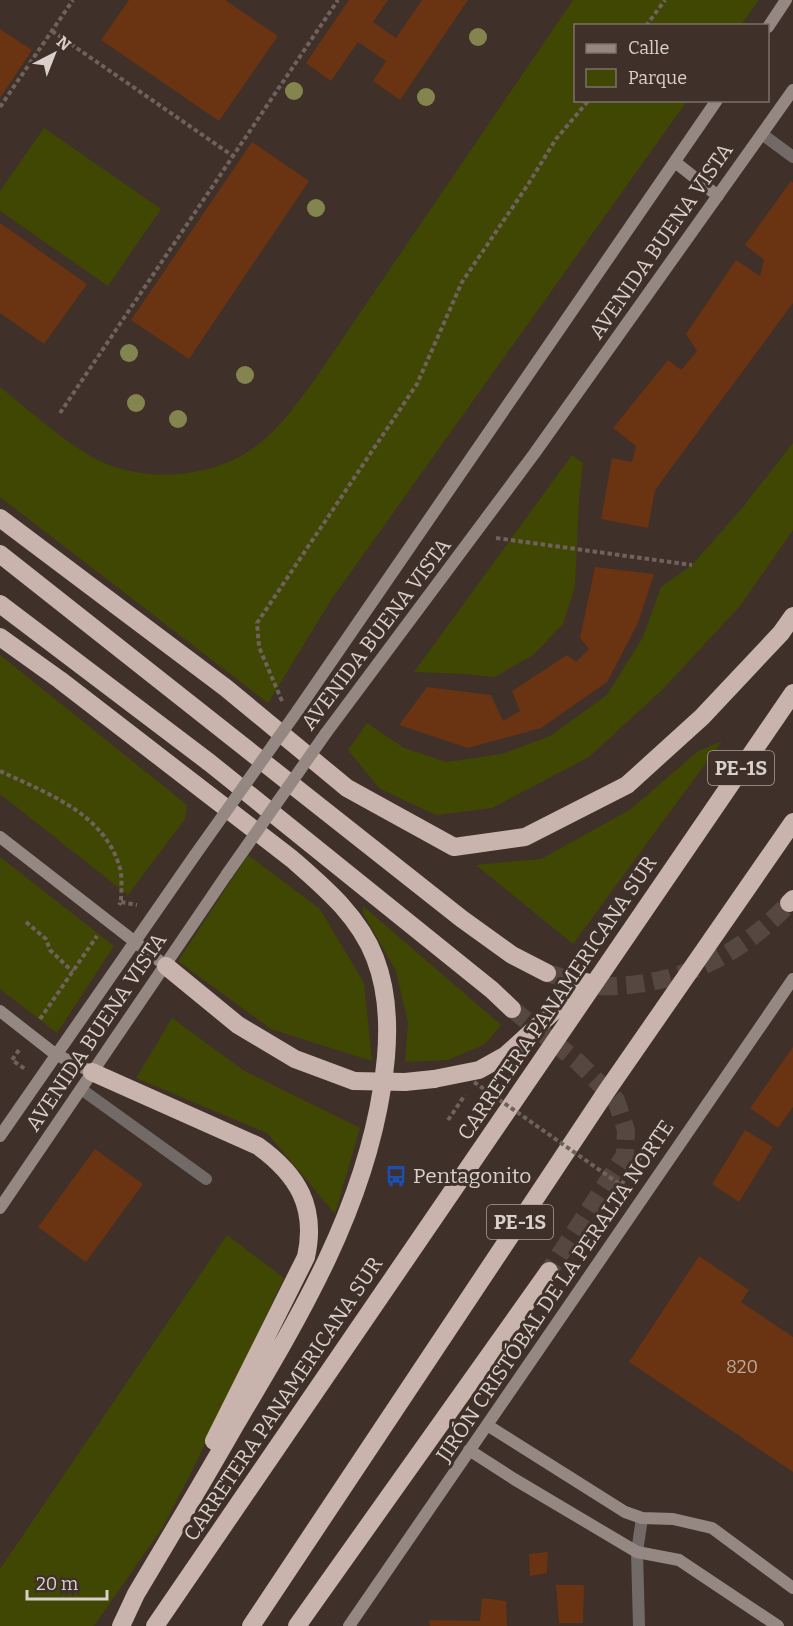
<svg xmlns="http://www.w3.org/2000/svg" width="793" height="1626" font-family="Bitter,serif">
	<rect width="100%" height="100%" fill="#3f3029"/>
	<!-- green -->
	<path fill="#404702" d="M573,0H759L741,25L576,26V100L687,101L331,600L268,703L0,497V387C29,410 74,451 107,464C152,482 212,477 252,449C276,433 293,408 311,385Z
		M44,128L161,209L108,286L0,211V191Z
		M793,443V530L740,606L663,689L589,757L492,808L436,815L380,789L348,750L367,723L404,748L447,762L502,754L550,736L607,695L643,637L661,587L692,565L743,507Z
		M572,455L583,463L579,500L575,587L563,624L533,655L495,677L464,674L414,672Z
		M0,655L187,805L185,819L128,895L0,794Z
		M722,741L573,944L476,865L541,859L631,809L698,751Z
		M248,855L320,909L364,983L372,1061L271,1029L178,961Z
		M0,857L114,946L57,1033L0,989Z
		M363,906L501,1025L485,1044L448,1060L405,1062L408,1023L396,971L363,913Z
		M172,1018L243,1070L360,1128L335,1214L267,1133L136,1078Z
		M227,1235L284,1278L194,1467L163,1527L94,1626H0V1569Z"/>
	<!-- building -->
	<path fill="#6a3312" d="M129,0H225L278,36L219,121L101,40Z
		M349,0H388L373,22L396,38L422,0H468L400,100L373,81L386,61L358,42L331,81L306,63Z
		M0,29L32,50L0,98Z
		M252,142L309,181L189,359L131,320Z
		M791,181L793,183V303L655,490L648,528L601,519L612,458L632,462L636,446L613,428L668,360L681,370L697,351L686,334L736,260L760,276L764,260L745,245Z
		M0,223L87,284L44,344L0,313Z
		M595,567L654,574L638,623L607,682L541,728L468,748L399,725L427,687L491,695L503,721L520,711L512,691L567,655L576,662L589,649L580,638Z
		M793,1047V1107L778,1128L750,1108Z
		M745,1130L773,1147L739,1202L712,1184Z
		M95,1149L143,1184L86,1262L38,1227Z
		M699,1256L749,1290L741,1302L793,1337V1472L629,1362Z
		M548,1552L547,1573L530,1576L529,1554Z
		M556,1585H584L583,1623H559Z
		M482,1598L506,1601L507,1626H430L429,1620L480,1621Z"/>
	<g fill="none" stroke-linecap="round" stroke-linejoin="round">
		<!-- highway-tunnel -->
		<path stroke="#564841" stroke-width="18" stroke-dasharray="18 9" stroke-linecap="butt" d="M547,973C563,977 580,984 596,986C607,987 618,986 629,985C692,979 747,949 789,903
			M512,1009L578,1062L616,1100L626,1130L625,1155L549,1271"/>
		<!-- path -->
		<path stroke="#6f625c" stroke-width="4" stroke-dasharray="4.5 3" stroke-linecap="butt" d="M646,26L665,0
			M52,31L233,156
			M0,107L73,0
			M60,413L338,0
			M496,538L692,565
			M282,701L259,647L257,623L417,384L462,282L529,183L556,139L589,100
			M0,771C46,793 102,812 119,865C123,876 121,891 121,902L119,905
			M121,902L137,905
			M26,922L46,939L50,950L73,972
			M40,1019L97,936
			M19,1050L12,1060L25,1069
			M448,1120L465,1095"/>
		<!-- lane -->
		<path stroke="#726a67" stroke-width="12" d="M762,134L793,157
			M81,1089L206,1179"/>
		<!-- street -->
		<path stroke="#726a67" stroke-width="12" d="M639,1626L637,1552L642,1518"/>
		<!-- secondary -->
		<path stroke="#958883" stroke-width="12" d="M768,27L786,0
			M675,162L718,196
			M298,710L717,100
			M326,733L534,454L793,90
			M0,837L166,966
			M0,1011L55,1054L92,1072
			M0,1136L195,855
			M0,1208L227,874
			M487,1425L625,1512L642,1518L673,1519L712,1528L793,1588
			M469,1450L514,1479L637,1552L679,1560L778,1626
			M349,1626L793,979"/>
		<!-- highway -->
		<path stroke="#c8b4ac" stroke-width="18" d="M0,518L226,688L347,788L454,847L525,837L627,785L702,717L781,633L793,616
			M0,554L462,919L512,955L547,973
			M0,604L210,763L492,990L512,1009
			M0,637L60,680L292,859C324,887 359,916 375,958C391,999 389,1046 382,1088C363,1211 300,1316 237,1422C204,1480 170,1537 136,1594L121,1626
			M789,903L793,899
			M166,966L238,1025L295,1059L354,1081
			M92,1072L258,1146C298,1175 317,1207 306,1257L214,1441
			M434,1079L479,1070L506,1055L586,982
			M155,1626L793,693
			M251,1626L606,1092L793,822
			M297,1626L549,1271"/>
		<!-- path-bridge -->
		<path stroke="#6f625c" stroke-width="4" stroke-dasharray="4.5 3" stroke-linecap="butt" d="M474,1082L621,1185L649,1145"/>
		<!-- secondary-bridge -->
		<path stroke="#958883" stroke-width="12" d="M195,855L298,710
			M227,874L326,733"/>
		<!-- highway-bridge -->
		<path stroke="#c8b4ac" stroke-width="18" d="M354,1081L405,1082L434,1079"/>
	</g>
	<!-- trees -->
	<g fill="#84854e">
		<circle cx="478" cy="37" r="9"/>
		<circle cx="294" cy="91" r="9"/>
		<circle cx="426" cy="97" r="9"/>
		<circle cx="316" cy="208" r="9"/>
		<circle cx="129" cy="353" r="9"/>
		<circle cx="245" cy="375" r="9"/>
		<circle cx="136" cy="403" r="9"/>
		<circle cx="178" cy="419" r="9"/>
	</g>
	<!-- icons -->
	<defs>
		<symbol id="bus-bare" viewBox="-9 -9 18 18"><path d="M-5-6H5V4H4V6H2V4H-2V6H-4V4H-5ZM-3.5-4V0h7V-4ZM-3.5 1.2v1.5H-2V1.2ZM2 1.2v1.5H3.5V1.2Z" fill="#1a4fb4" stroke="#3f3029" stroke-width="2.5" paint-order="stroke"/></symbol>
	</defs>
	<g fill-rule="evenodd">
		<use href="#bus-bare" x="381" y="1161" width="30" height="30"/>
	</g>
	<g text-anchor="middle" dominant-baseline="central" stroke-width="6" stroke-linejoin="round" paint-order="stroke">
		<!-- number labels -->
		<g font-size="18" fill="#bda99d">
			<text x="742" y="1367">820</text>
		</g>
		<!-- shield labels -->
		<g fill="#3f3029" stroke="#aba09a" stroke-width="1.5">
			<rect x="708" y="751" width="66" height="34" rx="4.5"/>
			<rect x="487" y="1205" width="66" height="34" rx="4.5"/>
		</g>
		<g font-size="20" font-weight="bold" fill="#d9d0cb">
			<text x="741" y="768">PE-1S</text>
			<text x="520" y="1222">PE-1S</text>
		</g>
		<!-- street labels -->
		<g font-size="21" fill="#d9d0cb" stroke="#3f3029">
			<text transform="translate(661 241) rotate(-55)">AVENIDA BUENA VISTA</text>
			<text transform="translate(376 634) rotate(-53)">AVENIDA BUENA VISTA</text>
			<text transform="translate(557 998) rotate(-56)">CARRETERA PANAMERICANA SUR</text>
			<text transform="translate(96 1032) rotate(-56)">AVENIDA BUENA VISTA</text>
			<text transform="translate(555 1291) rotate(-56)">JIRÓN CRISTÓBAL DE LA PERALTA NORTE</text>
			<text transform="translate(283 1399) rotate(-56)">CARRETERA PANAMERICANA SUR</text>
		</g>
		<!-- poi labels -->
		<g font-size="21" fill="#d9d0cb" stroke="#3f3029" text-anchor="start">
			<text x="413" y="1176">Pentagonito</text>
		</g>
	</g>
	<!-- legend -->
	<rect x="574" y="24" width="195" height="78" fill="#3f3029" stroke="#7d706a" stroke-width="1.5"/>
	<rect x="586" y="44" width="30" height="9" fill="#958883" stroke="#7d706a" stroke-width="1.5"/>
	<text x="628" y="54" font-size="18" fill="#d9d0cb">Calle</text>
	<rect x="586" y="69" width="30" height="18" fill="#404702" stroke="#7d706a" stroke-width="1.5"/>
	<text x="628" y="84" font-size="18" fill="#d9d0cb">Parque</text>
	<!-- north arrow -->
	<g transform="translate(54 54) rotate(42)" stroke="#3f3029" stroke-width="4.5" paint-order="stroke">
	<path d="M0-4.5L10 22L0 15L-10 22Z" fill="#d9d0cb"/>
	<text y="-9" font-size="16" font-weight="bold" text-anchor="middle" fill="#d9d0cb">N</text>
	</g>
	<!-- scale -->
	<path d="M27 1590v9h80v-9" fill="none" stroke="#d9d0cb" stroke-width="3"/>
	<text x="36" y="1590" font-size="18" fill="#d9d0cb" stroke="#3f3029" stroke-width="4.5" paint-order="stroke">20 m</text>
</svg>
